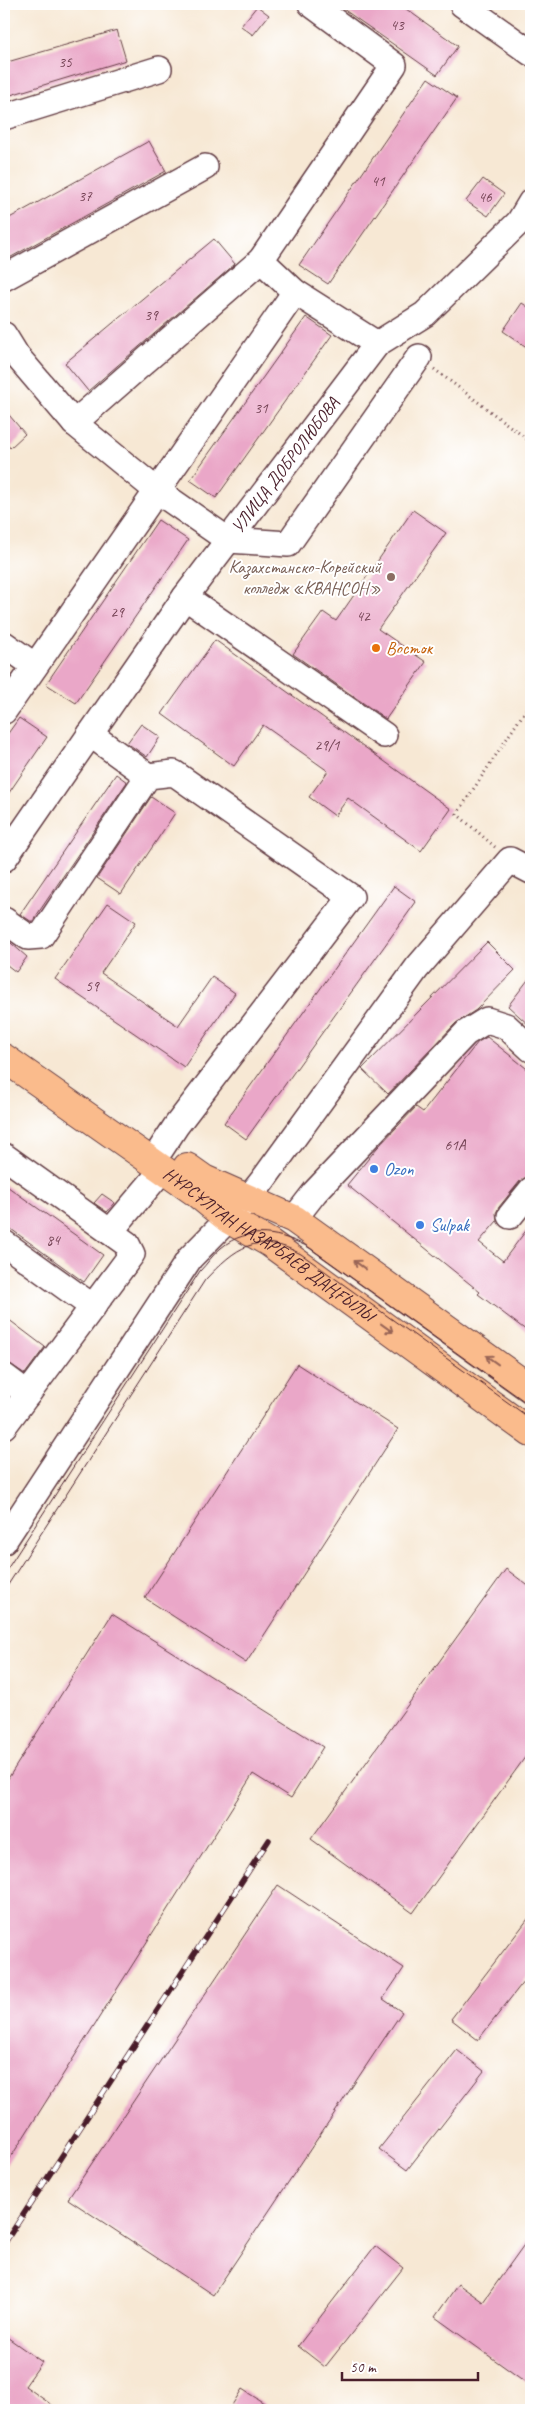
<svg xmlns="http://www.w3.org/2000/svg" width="535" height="2414" font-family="Caveat,sans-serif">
	<rect width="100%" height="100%" fill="#fff"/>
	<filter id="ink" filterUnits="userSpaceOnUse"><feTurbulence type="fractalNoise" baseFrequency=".02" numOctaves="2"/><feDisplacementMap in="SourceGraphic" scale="10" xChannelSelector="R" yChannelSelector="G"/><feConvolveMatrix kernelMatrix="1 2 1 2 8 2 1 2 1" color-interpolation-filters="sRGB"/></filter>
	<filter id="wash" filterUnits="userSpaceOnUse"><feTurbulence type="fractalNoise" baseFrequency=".0096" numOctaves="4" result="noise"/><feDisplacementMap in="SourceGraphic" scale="20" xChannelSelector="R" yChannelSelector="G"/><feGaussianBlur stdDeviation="1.12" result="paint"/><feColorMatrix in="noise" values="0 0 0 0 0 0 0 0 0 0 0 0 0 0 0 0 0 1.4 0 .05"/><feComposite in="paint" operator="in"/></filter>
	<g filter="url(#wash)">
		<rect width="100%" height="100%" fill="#f7e8d4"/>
		<g id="blocks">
			<!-- building -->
			<path fill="#eaa7c8" d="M336,4H399L458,46L437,75Z
				M257,6L269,15L253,35L241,26Z
				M117,30L126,60L4,97V63Z
				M428,78L457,98L328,284L299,265Z
				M149,141L166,171L4,261V221Z
				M483,179L504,194L488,216L466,201Z
				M214,239L235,264L88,391L65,363Z
				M522,303L531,309V350L503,331Z
				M306,317L332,335L216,498L190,480Z
				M4,409L25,434L10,448L4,440Z
				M413,510L446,533L378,629L426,662L386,719L293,654L323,612L336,621Z
				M158,520L188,540L76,703L46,684Z
				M215,640L451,809L421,851L348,798L335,816L309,797L328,771L263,725L234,766L162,714Z
				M19,718L47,737L4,800V739Z
				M141,724L160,737L147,757L127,743Z
				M116,774L127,782L32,922L20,914Z
				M151,797L175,813L121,894L97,878Z
				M394,886L416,902L246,1139L224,1123Z
				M108,903L136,922L101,973L178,1026L212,977L235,993L184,1067L55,979Z
				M4,937L27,957L16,972L7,965L4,970Z
				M487,942L515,970L476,1010L456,1023L388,1094L362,1069Z
				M531,976V1027L508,1006Z
				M487,1037L531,1072V1176L520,1181L499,1207L496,1213L497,1221L479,1242L503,1261L531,1224V1334L478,1294L480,1292L347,1185L377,1148L416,1107L423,1112L478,1042Z
				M4,1184L103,1255L84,1282L4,1224Z
				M102,1194L115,1203L107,1212L94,1203Z
				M4,1316L45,1347L25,1374L4,1360Z
				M297,1364L398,1429L246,1663L145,1598Z
				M506,1569L531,1588V1749L413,1913L311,1839Z
				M112,1614L323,1747L291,1798L253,1774L4,2168V1785Z
				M278,1885L404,1968L383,1999L402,2012L213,2295L68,2199Z
				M531,1915V1972L478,2040L451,2019Z
				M457,2050L484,2071L407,2170L379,2149Z
				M531,2235V2386L435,2317L458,2284L483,2302Z
				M375,2246L403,2268L325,2367L298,2346Z
				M4,2335L42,2362L25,2386L59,2410H4Z
				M242,2389L275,2410H229Z"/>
		</g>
	</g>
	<g filter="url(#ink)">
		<use href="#blocks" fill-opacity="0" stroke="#643d44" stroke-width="1"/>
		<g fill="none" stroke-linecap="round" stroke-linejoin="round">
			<defs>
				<g id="minor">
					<path d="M462,4L531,53"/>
					<path d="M4,117L159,69"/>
					<path d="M4,278L205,167"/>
					<path d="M295,292L261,260L394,65L311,4"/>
					<path d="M4,335L17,356L74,423L156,490L228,540L288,544L419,357"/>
					<path d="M74,423L261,260"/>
					<path d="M185,597L384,735"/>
					<path d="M4,644L35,666"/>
					<path d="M4,711L295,292L377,344"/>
					<path d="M90,734L148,776"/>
					<path id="s1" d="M4,859L185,597L377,344L425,314L519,222L531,202"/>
					<path d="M4,920L28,937L41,936L148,776L174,773L351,897L176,1126L161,1149"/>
					<path d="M4,1156L127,1244L132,1254L4,1426"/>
					<path d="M510,1216L531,1190"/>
					<path d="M294,1219L315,1192L466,1033L487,1020L506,1026L531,1049"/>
					<path d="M110,1232L163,1169"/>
					<path d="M4,1243L93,1307"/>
					<path d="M4,1376L28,1394"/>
					<path d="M4,1541L190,1258L248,1199L263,1180L417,968L510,860L531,871"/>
				</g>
				<g id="major">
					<path id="s2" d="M4,1058L195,1192L228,1219L270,1243L531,1433"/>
					<path d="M187,1167L204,1179L294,1219L531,1389"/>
				</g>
			</defs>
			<!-- minor casing -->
			<use href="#minor" stroke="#643d44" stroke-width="28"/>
			<!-- major casing -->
			<use href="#major" stroke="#643d44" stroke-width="30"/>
			<!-- path -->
			<path stroke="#643d44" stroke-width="3" stroke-dasharray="1 4" stroke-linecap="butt" d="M434,369L531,442
				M495,847L457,814L531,702"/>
			<!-- minor -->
			<use href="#minor" stroke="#fff" stroke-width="25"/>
			<!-- major -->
			<use href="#major" stroke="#fabb8c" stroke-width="28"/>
			<!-- tram -->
			<path stroke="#4a1f2b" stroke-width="1" d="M4,1574L200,1271C207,1264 213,1254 221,1248C248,1225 282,1233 310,1248L531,1406
				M4,1591L205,1280C236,1247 257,1231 301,1254L531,1419"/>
			<defs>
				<path id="rail" d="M4,2244L269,1840"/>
			</defs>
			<!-- rail casing -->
			<use href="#rail" stroke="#4a1f2b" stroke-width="5.5"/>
			<!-- rail -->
			<use href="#rail" stroke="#fff" stroke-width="4" stroke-dasharray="11" stroke-linecap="butt"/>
		</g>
		<!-- one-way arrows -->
		<defs><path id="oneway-shaft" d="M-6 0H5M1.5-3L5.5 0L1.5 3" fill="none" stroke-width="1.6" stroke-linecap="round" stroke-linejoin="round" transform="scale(1.25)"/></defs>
		<g stroke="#996557">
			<use href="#oneway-shaft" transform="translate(360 1265) rotate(-144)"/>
			<use href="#oneway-shaft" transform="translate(387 1328) rotate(36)"/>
			<use href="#oneway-shaft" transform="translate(492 1360) rotate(-144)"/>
		</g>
	</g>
	<!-- markers -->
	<circle fill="#8d6e63" stroke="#fff" stroke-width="2" cx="391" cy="577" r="5"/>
	<circle fill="#e8710a" stroke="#fff" stroke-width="2" cx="376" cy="648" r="5"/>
	<g fill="#3f7fe0" stroke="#fff" stroke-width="2">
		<circle cx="374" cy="1169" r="5"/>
		<circle cx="420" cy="1225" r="5"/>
	</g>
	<g text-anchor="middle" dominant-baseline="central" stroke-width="4" stroke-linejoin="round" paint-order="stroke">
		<!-- number labels -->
		<g font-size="15" fill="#724152">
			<text x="397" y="25">43</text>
			<text x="65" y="62">35</text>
			<text x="378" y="181">41</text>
			<text x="85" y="196">37</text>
			<text x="485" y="197">46</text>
			<text x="151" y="315">39</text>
			<text x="261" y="408">31</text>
			<text x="117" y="612">29</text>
			<text x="363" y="616">42</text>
			<text x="327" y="745">29/1</text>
			<text x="92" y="986">59</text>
			<text x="455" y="1145">61А</text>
			<text x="53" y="1240">84</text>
		</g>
		<!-- street labels -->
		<g font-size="18" fill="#4a1f2b" stroke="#fff">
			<text stroke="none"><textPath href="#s1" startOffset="484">УЛИЦА ДОБРОЛЮБОВА</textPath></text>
			<text stroke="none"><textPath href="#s2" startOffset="324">НҰРСҰЛТАН НАЗАРБАЕВ ДАҢҒЫЛЫ</textPath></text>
		</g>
		<!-- education labels -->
		<g font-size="18" fill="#785e54" stroke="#fff" text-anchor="end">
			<text x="381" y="567">Казахстанско-Корейский<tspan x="381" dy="21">колледж «КВАНСОН»</tspan></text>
		</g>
		<!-- food labels -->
		<g font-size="18" fill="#c56008" stroke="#fff" text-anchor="start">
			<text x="386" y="648">Восток</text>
		</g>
		<!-- shop labels -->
		<g font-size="18" fill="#366cbe" stroke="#fff" text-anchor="start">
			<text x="384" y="1169">Ozon</text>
			<text x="430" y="1225">Sulpak</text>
		</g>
	</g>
	<!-- margin -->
	<rect width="535" height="2414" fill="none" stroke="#fff" stroke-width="20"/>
	<!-- scale -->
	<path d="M342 2372v8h136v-8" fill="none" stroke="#4a1f2b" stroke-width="2.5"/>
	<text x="350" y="2372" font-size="15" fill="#4a1f2b" stroke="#ffffff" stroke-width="4" paint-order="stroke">50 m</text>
</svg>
